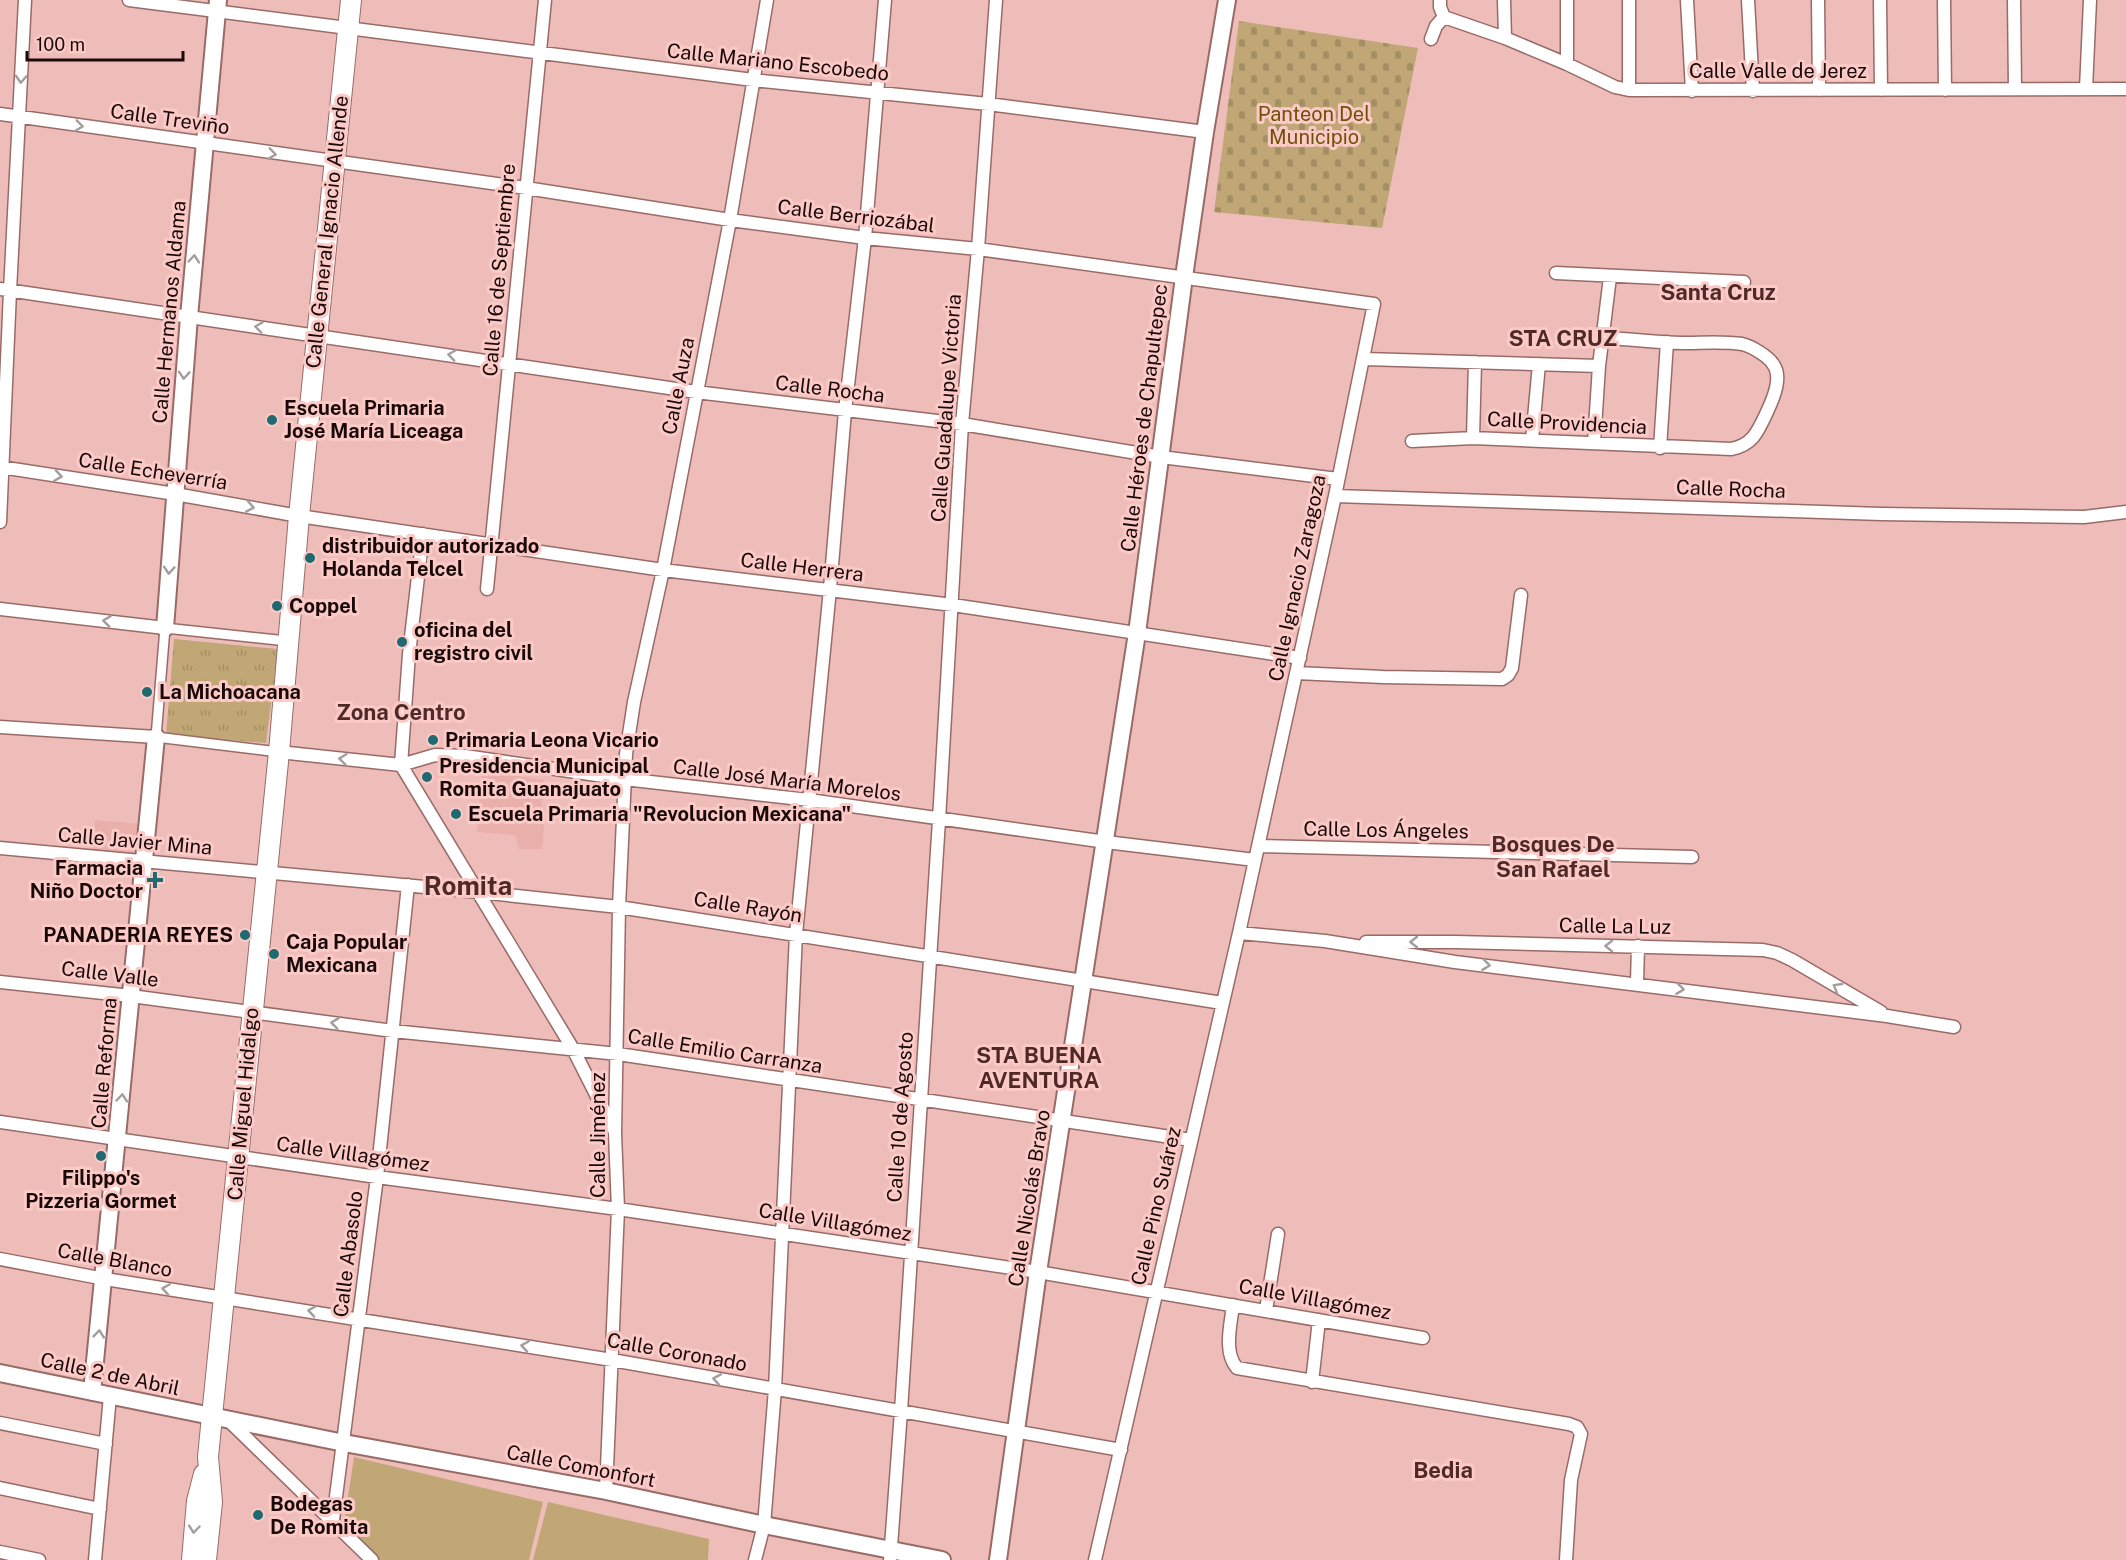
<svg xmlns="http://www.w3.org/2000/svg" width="2126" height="1560" font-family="'Public Sans',sans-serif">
	<defs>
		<pattern id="grass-tufts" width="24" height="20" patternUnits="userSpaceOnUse" patternTransform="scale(1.5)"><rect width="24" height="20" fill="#c0a775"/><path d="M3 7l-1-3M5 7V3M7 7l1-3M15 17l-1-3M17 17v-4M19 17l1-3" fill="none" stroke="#a48e64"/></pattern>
		<pattern id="cemetery-stones" width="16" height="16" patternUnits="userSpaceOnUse" patternTransform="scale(1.5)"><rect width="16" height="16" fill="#c0a775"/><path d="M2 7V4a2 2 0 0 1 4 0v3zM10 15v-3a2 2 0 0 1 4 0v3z" fill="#a48e64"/></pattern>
	</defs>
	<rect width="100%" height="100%" fill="#eebdb9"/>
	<!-- built -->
	<path fill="#e9afab" d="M482,771L544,780L541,809L545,812L542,849H519L515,835L477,832Z
		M95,820L142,824L138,859L92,854Z"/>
	<!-- grass -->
	<path fill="url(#grass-tufts)" d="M174,639L278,649L266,743L166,735Z"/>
	<!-- cemetery -->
	<path fill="url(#cemetery-stones)" d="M1239,21L1418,48L1382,228L1214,212Z"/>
	<!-- garden -->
	<path fill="#c0a775" d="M354,1457L543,1502L529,1560H380L343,1530Z
		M548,1502L709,1539L708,1560H533Z"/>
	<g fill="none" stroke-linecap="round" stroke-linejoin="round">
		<defs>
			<path id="pedestrian" d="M279,752L156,737L165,628L287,641"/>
			<path id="minor" d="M129,0L753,80L988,104L1205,132
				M1440,0V7L1444,17
				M1504,0L1505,38
				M1567,0V64
				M1629,0V90
				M1687,0L1692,91
				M1748,0L1753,91
				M1818,0L1819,90
				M1880,0L1881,90
				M1944,0L1945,90
				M2014,0L2015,89
				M1444,17L1505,38L1567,64L1615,87L1629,90L2126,89
				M1431,39L1436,26L1444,17
				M2086,89L2090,0
				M0,114L526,188L730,220L865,238L978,249L1374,304L1335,496L1239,933L1095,1560
				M1556,273L1744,282
				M0,289L696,392L962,424L1161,457L1338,479
				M1364,359L1599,366
				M1473,438L1475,362
				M1532,440L1539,364
				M1412,441L1473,438L1731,449C1753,445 1758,431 1767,412C1773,399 1783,377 1773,364C1768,356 1751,346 1742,344C1722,341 1701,343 1682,343C1655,342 1629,339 1603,338
				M1594,443L1599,366L1610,277
				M1660,448L1667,342
				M0,467L175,494L299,516L663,570L953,605L1300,658
				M1335,496L1881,514L2084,517L2126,512
				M0,522L10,291L25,0
				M487,589L545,0
				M0,609L165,628
				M1296,673L1383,677L1502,679L1508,675L1512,668L1521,595
				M0,727L156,737
				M279,752L401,765L435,755L465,756L624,779L809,800L1106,842L1255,860
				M401,765L573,1049L615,1132
				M401,765L409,654L423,534
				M1258,846L1692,857
				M0,848L479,892L619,907L1222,1003
				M1239,933L1325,941L1455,962L1887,1016L1954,1027
				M1366,942H1456L1763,950L1777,953L1792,960L1881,1012
				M0,982L131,996L393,1031L618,1054L1191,1140
				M1637,983L1638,946
				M0,1122L377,1177L618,1209L1038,1272L1423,1338
				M0,1259L105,1279L612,1360L1121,1450
				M1233,1305C1231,1324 1223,1352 1237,1368L1569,1424L1577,1427L1581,1434L1571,1480L1566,1560
				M1266,1310L1278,1234
				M1312,1382L1319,1320
				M227,1419L372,1560
				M0,1423L106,1444
				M0,1488L100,1509
				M606,1491L618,1209L615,1134L619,907L626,754L634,702L663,570L730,220L767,0
				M333,1520L377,1177L408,885
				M0,1552L39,1560
				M95,1560L110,1396
				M755,1560L764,1525L775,1389L796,934L830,589L845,411L865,238L885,0
				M890,1560L901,1411L939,820L962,424L978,249L996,0"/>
			<path id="tertiary" d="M165,628L189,317L218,0
				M0,1373L344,1443L606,1491L764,1525L942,1560
				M92,1392L156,737
				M998,1560L1038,1272L1137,633L1184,277L1205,132L1227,0"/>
			<path id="primary" d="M192,1560L197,1501L204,1474
				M206,1560L212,1502L208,1457L212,1416L279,752L299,516L351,0"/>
		</defs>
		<!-- pedestrian casing -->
		<use href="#pedestrian" stroke="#986b68" stroke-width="12"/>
		<!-- minor casing -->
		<use href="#minor" stroke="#986b68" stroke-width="15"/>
		<!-- tertiary casing -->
		<use href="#tertiary" stroke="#986b68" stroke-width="20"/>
		<!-- primary casing -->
		<use href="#primary" stroke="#986b68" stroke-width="22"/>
		<!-- pedestrian -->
		<use href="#pedestrian" stroke="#fff" stroke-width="9"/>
		<!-- minor -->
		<use href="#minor" stroke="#fff" stroke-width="12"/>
		<!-- tertiary -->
		<use href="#tertiary" stroke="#fff" stroke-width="16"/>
		<!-- primary -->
		<use href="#primary" stroke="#fff" stroke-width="20"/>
	</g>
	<!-- one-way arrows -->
	<defs><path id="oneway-chevron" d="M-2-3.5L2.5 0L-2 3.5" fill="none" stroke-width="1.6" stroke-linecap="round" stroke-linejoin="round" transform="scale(1.5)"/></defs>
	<g stroke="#a39d9c">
		<use href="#oneway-chevron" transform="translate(21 79) rotate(93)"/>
		<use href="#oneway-chevron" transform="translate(79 126) rotate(8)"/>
		<use href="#oneway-chevron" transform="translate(272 154) rotate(8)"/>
		<use href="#oneway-chevron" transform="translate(194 259) rotate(-85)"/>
		<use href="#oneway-chevron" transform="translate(259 327) rotate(-172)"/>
		<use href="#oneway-chevron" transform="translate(452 355) rotate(-172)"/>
		<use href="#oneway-chevron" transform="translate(184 375) rotate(94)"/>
		<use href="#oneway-chevron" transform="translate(58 476) rotate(9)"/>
		<use href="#oneway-chevron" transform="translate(250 507) rotate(10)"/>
		<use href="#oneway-chevron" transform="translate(169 570) rotate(94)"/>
		<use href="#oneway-chevron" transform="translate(107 621) rotate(-173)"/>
		<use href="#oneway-chevron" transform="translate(343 759) rotate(-174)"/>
		<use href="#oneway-chevron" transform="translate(1414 942) rotate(-180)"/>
		<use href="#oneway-chevron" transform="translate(1609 946) rotate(-179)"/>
		<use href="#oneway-chevron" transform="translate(1486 965) rotate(7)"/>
		<use href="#oneway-chevron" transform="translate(1837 987) rotate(-150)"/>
		<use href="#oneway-chevron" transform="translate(1680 989) rotate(7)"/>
		<use href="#oneway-chevron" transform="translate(335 1023) rotate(-173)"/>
		<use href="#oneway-chevron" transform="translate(122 1098) rotate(-85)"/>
		<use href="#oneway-chevron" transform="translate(166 1289) rotate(-171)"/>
		<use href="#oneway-chevron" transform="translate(312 1311) rotate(-171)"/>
		<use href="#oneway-chevron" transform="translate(99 1334) rotate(-84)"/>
		<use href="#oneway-chevron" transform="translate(525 1346) rotate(-171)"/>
		<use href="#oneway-chevron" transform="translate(717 1379) rotate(-170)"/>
		<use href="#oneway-chevron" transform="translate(194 1529) rotate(95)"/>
	</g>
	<!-- markers -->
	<g fill="#1e6a70" stroke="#fbc9c6" stroke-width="2">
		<circle cx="272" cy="420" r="6"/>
		<circle cx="310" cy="558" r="6"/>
		<circle cx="277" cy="606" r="6"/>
		<circle cx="402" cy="642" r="6"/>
		<circle cx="147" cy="692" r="6"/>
		<circle cx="433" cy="740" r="6"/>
		<circle cx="427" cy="777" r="6"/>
		<circle cx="456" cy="814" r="6"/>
		<path d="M152 871h6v6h6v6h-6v6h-6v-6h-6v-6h6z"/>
		<circle cx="245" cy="935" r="6"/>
		<circle cx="274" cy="954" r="6"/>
		<circle cx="101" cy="1156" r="6"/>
		<circle cx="258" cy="1515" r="6"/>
	</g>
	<g text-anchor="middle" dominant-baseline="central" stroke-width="6" stroke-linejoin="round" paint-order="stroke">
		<!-- street labels -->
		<g font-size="20" fill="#190908" stroke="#fbc9c6">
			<text transform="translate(778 62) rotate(6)">Calle Mariano Escobedo</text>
			<text x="1778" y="71">Calle Valle de Jerez</text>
			<text transform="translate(170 119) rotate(8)">Calle Treviño</text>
			<text transform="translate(856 216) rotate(7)">Calle Berriozábal</text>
			<text transform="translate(327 232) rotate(-84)">Calle General Ignacio Allende</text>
			<text transform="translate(499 270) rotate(-85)">Calle 16 de Septiembre</text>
			<text transform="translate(169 312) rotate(-85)">Calle Hermanos Aldama</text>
			<text transform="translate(678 386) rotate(-79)">Calle Auza</text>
			<text transform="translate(830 389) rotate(7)">Calle Rocha</text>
			<text transform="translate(946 408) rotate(-86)">Calle Guadalupe Victoria</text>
			<text transform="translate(1144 418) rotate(-83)">Calle Héroes de Chapultepec</text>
			<text transform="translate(1567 423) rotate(3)">Calle Providencia</text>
			<text transform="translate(153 471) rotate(9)">Calle Echeverría</text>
			<text transform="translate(1731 489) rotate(2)">Calle Rocha</text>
			<text transform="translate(802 567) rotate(7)">Calle Herrera</text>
			<text transform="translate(1297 578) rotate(-78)">Calle Ignacio Zaragoza</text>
			<text transform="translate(787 780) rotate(7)">Calle José María Morelos</text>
			<text transform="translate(1386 830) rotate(1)">Calle Los Ángeles</text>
			<text transform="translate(135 841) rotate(5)">Calle Javier Mina</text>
			<text transform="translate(748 907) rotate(9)">Calle Rayón</text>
			<text transform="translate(1615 926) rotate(1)">Calle La Luz</text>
			<text transform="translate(110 974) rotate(7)">Calle Valle</text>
			<text transform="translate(725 1051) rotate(9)">Calle Emilio Carranza</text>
			<text transform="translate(104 1063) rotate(-85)">Calle Reforma</text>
			<text transform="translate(243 1104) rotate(-85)">Calle Miguel Hidalgo</text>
			<text transform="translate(900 1117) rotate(-86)">Calle 10 de Agosto</text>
			<text transform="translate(598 1135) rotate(-90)">Calle Jiménez</text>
			<text transform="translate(353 1154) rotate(8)">Calle Villagómez</text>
			<text transform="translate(1029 1198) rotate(-81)">Calle Nicolás Bravo</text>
			<text transform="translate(1156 1206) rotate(-77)">Calle Pino Suárez</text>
			<text transform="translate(835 1222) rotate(9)">Calle Villagómez</text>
			<text transform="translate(348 1254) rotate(-83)">Calle Abasolo</text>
			<text transform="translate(115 1260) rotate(10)">Calle Blanco</text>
			<text transform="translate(1315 1299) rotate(10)">Calle Villagómez</text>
			<text transform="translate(677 1352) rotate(10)">Calle Coronado</text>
			<text transform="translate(110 1374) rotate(12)">Calle 2 de Abril</text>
			<text transform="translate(581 1466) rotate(11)">Calle Comonfort</text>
		</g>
		<!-- park labels -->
		<g font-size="20" fill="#6e5109" stroke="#fbc9c6">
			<text x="1314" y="114">Panteon Del<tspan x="1314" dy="23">Municipio</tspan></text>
		</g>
		<!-- poi labels -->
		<g font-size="20" font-weight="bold" fill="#190908" stroke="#fbc9c6" text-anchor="start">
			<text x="284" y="408">Escuela Primaria<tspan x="284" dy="23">José María Liceaga</tspan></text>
			<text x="322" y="546">distribuidor autorizado<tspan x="322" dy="23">Holanda Telcel</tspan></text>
			<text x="289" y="606">Coppel</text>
			<text x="414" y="630">oficina del<tspan x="414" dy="23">registro civil</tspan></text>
			<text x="159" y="692">La Michoacana</text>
			<text x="445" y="740">Primaria Leona Vicario</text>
			<text x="439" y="766">Presidencia Municipal<tspan x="439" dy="23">Romita Guanajuato</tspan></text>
			<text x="468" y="814">Escuela Primaria "Revolucion Mexicana"</text>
			<text x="143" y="868" text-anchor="end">Farmacia<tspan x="143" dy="23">Niño Doctor</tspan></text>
			<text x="233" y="935" text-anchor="end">PANADERIA REYES</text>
			<text x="286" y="942">Caja Popular<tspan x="286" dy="23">Mexicana</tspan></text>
			<text x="101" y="1178" text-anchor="middle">Filippo's<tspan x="101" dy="23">Pizzeria Gormet</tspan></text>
			<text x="270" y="1504">Bodegas<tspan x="270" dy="23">De Romita</tspan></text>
		</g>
		<!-- quarter labels -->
		<g font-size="22" font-weight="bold" fill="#4f2927" stroke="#fbc9c6">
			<text x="1718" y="292">Santa Cruz</text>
			<text x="1563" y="338">STA CRUZ</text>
			<text x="401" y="712">Zona Centro</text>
			<text x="1553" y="844">Bosques De<tspan x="1553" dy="25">San Rafael</tspan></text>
			<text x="1039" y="1055">STA BUENA<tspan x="1039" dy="25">AVENTURA</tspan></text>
			<text x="1443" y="1470">Bedia</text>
		</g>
		<!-- district labels -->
		<g font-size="26" font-weight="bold" fill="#4f2927" stroke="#fbc9c6">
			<text x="468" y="885">Romita</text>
		</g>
	</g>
	<!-- scale -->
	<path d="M27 51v9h156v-9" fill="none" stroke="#190908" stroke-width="3"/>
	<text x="36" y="51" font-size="18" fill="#190908" stroke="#fbc9c6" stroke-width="4.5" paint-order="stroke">100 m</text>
</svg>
